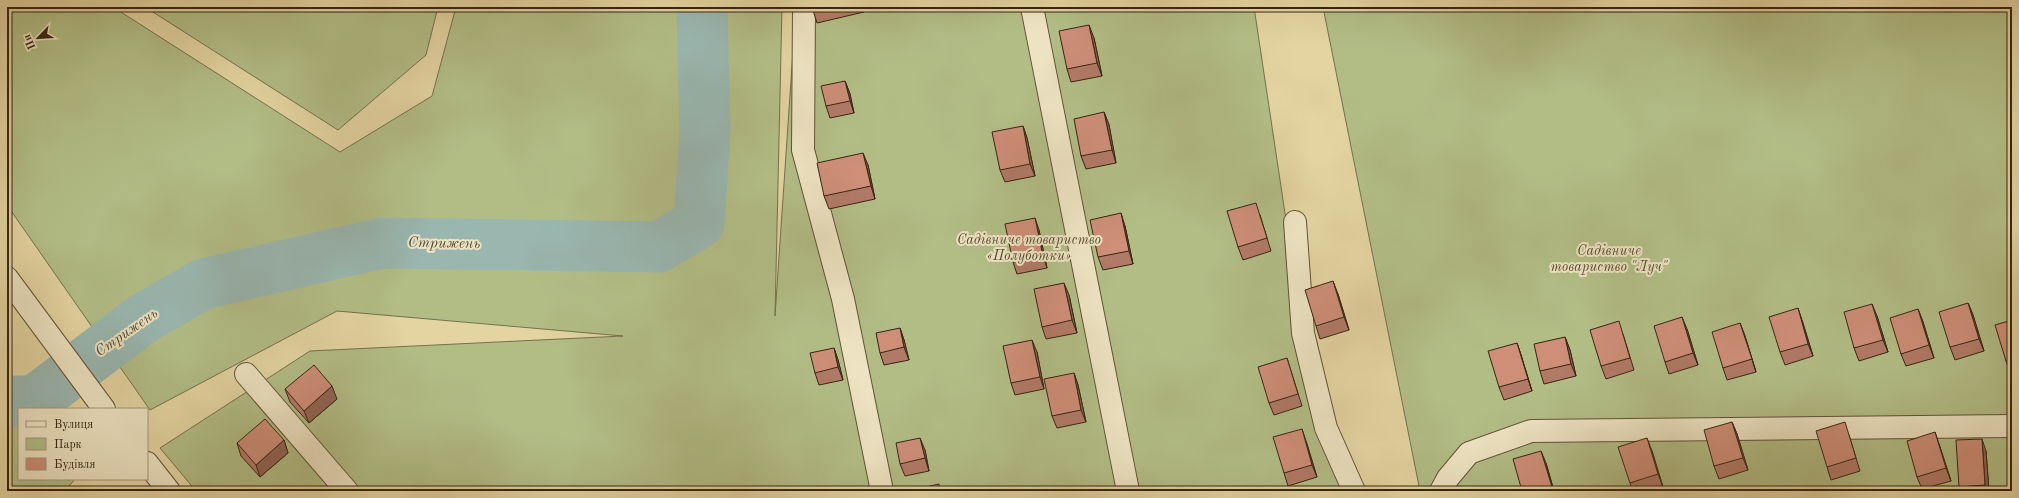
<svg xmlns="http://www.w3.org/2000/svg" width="2019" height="498" font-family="'Old Standard TT',serif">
	<rect width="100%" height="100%" fill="#e3d4a1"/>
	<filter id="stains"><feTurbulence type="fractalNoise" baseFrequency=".005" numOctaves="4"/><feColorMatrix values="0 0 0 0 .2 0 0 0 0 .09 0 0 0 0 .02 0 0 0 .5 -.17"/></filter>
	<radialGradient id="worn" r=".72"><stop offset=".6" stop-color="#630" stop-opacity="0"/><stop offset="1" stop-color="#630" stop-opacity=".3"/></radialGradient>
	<!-- green -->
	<path fill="#b2bd86" stroke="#74714c" d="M7,7H113L340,152L432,96L456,7H782L775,316L796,7H1254L1303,333L1351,491H196L160,448L310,351L623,336L337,311L150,410L7,205Z
		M145,7H438L426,55L338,130Z
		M1323,7H2012V491H1420Z
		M7,382L27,409H19V479H75L65,491H7Z"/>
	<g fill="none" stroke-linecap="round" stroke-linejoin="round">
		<!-- river -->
		<path stroke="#99b6af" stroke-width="51" d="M7,401H34L144,318L203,284L382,243L659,247L699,223L705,132L702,7"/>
		<defs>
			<path id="minor" d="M804,7L803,150L843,299L882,491
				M1032,7L1128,491
				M1295,222L1303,333L1326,428L1354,491
				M7,278L104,409
				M246,374L347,491
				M147,463L169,491
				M1441,491L1448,478L1469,453L1531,431L2012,426"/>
		</defs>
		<!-- minor casing -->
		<use href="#minor" stroke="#615136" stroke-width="24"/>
		<!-- minor -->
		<use href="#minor" stroke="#ede3c2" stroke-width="22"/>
	</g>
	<!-- wall -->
	<path fill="#b17a67" stroke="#362512" d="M812,7H863L864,12L817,23Z
		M1094,38L1102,76L1071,82L1067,69Z
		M845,81L850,94L854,113L830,118L826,106Z
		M1104,112L1109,125L1116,163L1086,169L1081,156Z
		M1023,126L1027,138L1035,176L1005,182L1000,170Z
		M868,165L875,199L829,209L824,196Z
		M1260,215L1271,251L1243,260L1238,247Z
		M1125,226L1133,264L1103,270L1098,257Z
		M1039,230L1047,268L1017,274L1013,262Z
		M1338,294L1349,330L1320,339L1316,326Z
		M1069,295L1077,333L1046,339L1042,327Z
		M1968,303L1973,315L1984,351L1955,360L1950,347Z
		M1918,309L1923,322L1934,358L1906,366L1901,354Z
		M1877,316L1888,352L1859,361L1854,348Z
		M1802,320L1813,356L1785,365L1780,352Z
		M2012,320V373L2010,374L2006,361Z
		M1740,323L1745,336L1756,372L1727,380L1723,368Z
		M900,328L904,340L909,360L884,365L880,353Z
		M1687,329L1698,365L1669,374L1665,362Z
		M1623,334L1634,370L1606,379L1601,366Z
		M1565,337L1570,350L1576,376L1544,384L1540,371Z
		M1517,343L1521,355L1532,391L1504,400L1499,387Z
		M834,348L838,360L843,380L819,385L815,373Z
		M1037,352L1044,389L1015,395L1011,383Z
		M1287,358L1291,371L1302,406L1274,415L1269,403Z
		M1074,373L1078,385L1086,422L1057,428L1052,416Z
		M285,389L337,399L309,423L290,402Z
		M1732,422L1737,434L1748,470L1719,479L1714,466Z
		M1849,435L1860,471L1831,480L1827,467Z
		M284,440L288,453L260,477L241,456L237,443Z
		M1306,441L1317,477L1288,486L1284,473Z
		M1939,444L1951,481L1922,489L1917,477Z
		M925,450L929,471L905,476L900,464Z
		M1652,451L1663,487L1649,491H1632L1630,483Z
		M1986,451L1989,491H1961L1959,487Z
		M1546,463L1554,491H1522Z"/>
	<!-- shaded-wall -->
	<path fill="#906354" stroke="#362512" d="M1089,25L1094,38L1102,76L1097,63Z
		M845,81L850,94L854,113L850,101Z
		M1104,112L1109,125L1116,163L1112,150Z
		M1023,126L1027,138L1035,176L1030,164Z
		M863,153L868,165L875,199L871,186Z
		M1121,213L1125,226L1133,264L1129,251Z
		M1035,218L1039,230L1047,268L1043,256Z
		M1333,281L1338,294L1349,330L1344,317Z
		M1064,283L1069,295L1077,333L1072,320Z
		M1968,303L1973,315L1984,351L1979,339Z
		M1872,304L1877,316L1888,352L1883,340Z
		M1798,308L1802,320L1813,356L1808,344Z
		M1918,309L1923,322L1934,358L1929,345Z
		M1682,317L1687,329L1698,365L1693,353Z
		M1740,323L1745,336L1756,372L1752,359Z
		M900,328L904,340L909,360L904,347Z
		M1565,337L1570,350L1576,376L1571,364Z
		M1032,340L1037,352L1044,389L1040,377Z
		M1517,343L1521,355L1532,391L1528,379Z
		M834,348L838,360L843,380L838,367Z
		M1074,373L1078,385L1086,422L1081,410Z
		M332,386L337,399L309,423L304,411Z
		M1732,422L1737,434L1748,470L1743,458Z
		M1302,429L1306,441L1317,477L1312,465Z
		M1935,432L1939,444L1951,481L1946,468Z
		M920,438L925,450L929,471L925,458Z
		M1647,438L1652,451L1663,487L1658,474Z
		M1982,439L1986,451L1989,491H1987L1985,485Z
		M284,440L288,453L260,477L256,465Z
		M1541,451L1546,463L1554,491L1552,487Z"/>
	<!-- building -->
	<path fill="#ce8e78" stroke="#362512" d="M812,7H827L813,10Z
		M1089,25L1097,63L1067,69L1059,31Z
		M845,81L850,101L826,106L821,86Z
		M1104,112L1112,150L1081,156L1074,119Z
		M1023,126L1030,164L1000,170L992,132Z
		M863,153L871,186L824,196L817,163Z
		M1256,203L1267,238L1238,247L1227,211Z
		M1121,213L1129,251L1098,257L1090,220Z
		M1035,218L1043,256L1013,262L1005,224Z
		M1333,281L1344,317L1316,326L1305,290Z
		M1064,283L1072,320L1042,327L1034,289Z
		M1968,303L1979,339L1950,347L1939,312Z
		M1872,304L1883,340L1854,348L1844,312Z
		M1798,308L1808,344L1780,352L1769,317Z
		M1918,309L1929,345L1901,354L1890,318Z
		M1682,317L1693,353L1665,362L1654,326Z
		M2012,320V359L2006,361L1995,325Z
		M1619,321L1630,358L1601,366L1590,330Z
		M1740,323L1752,359L1723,368L1712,332Z
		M900,328L904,347L880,353L876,333Z
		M1565,337L1571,364L1540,371L1534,344Z
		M1032,340L1040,377L1011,383L1003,346Z
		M1517,343L1528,379L1499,387L1488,351Z
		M834,348L838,367L815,373L810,353Z
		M1287,358L1298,394L1269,403L1258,367Z
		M314,365L332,386L304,411L285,389Z
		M1074,373L1081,410L1052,416L1044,379Z
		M265,419L284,440L256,465L237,443Z
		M1732,422L1743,458L1714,466L1704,430Z
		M1845,422L1856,458L1827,467L1816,431Z
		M1302,429L1312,465L1284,473L1273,437Z
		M1935,432L1946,468L1917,477L1907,441Z
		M920,438L925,458L900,464L896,443Z
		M1647,438L1658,474L1630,483L1618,447Z
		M1982,439L1985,485L1959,487L1956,440Z
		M1541,451L1552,487L1538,491H1522L1513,459Z
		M939,484L940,491H908Z
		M414,488L417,491H411Z"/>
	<g text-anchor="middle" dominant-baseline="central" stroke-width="4" stroke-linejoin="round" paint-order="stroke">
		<!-- park labels -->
		<g font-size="14" font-style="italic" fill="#554b2f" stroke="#ede3c2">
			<text x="1029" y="240">Садівниче товариство<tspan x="1029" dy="16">«Полуботки»</tspan></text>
			<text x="1609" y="251">Садівниче<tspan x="1609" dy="16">товариство "Луч"</tspan></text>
		</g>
		<!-- water labels -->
		<g font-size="15" font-style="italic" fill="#4f4939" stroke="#ede3c2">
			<text transform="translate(444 244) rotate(1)">Стрижень</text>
			<text transform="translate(127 333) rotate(-35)">Стрижень</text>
		</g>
	</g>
	<!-- margin -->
	<rect width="2019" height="498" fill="none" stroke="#e3d4a1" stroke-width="24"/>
	<rect x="8" y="8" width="2003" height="482" fill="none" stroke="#362512" stroke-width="2"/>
	<rect x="12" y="12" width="1995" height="474" fill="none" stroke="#362512"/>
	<!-- legend -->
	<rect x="18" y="408" width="130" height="72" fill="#ede3c2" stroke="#a4977c"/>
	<rect x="26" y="421" width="20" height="6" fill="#ede3c2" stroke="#a4977c"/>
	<text x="54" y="428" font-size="12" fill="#362512">Вулиця</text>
	<rect x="26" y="438" width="20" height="12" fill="#b2bd86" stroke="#a4977c"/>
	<text x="54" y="448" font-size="12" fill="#362512">Парк</text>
	<rect x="26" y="458" width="20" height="12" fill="#ce8e78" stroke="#a4977c"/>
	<text x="54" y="468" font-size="12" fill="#362512">Будівля</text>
	<!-- north arrow -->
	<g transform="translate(38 38) rotate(245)" stroke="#ede3c2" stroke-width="3" paint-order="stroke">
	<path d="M0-3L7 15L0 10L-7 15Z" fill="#362512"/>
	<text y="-6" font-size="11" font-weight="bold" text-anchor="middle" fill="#362512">Пн</text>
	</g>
	<rect width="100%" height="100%" filter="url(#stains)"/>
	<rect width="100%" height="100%" fill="url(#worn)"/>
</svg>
